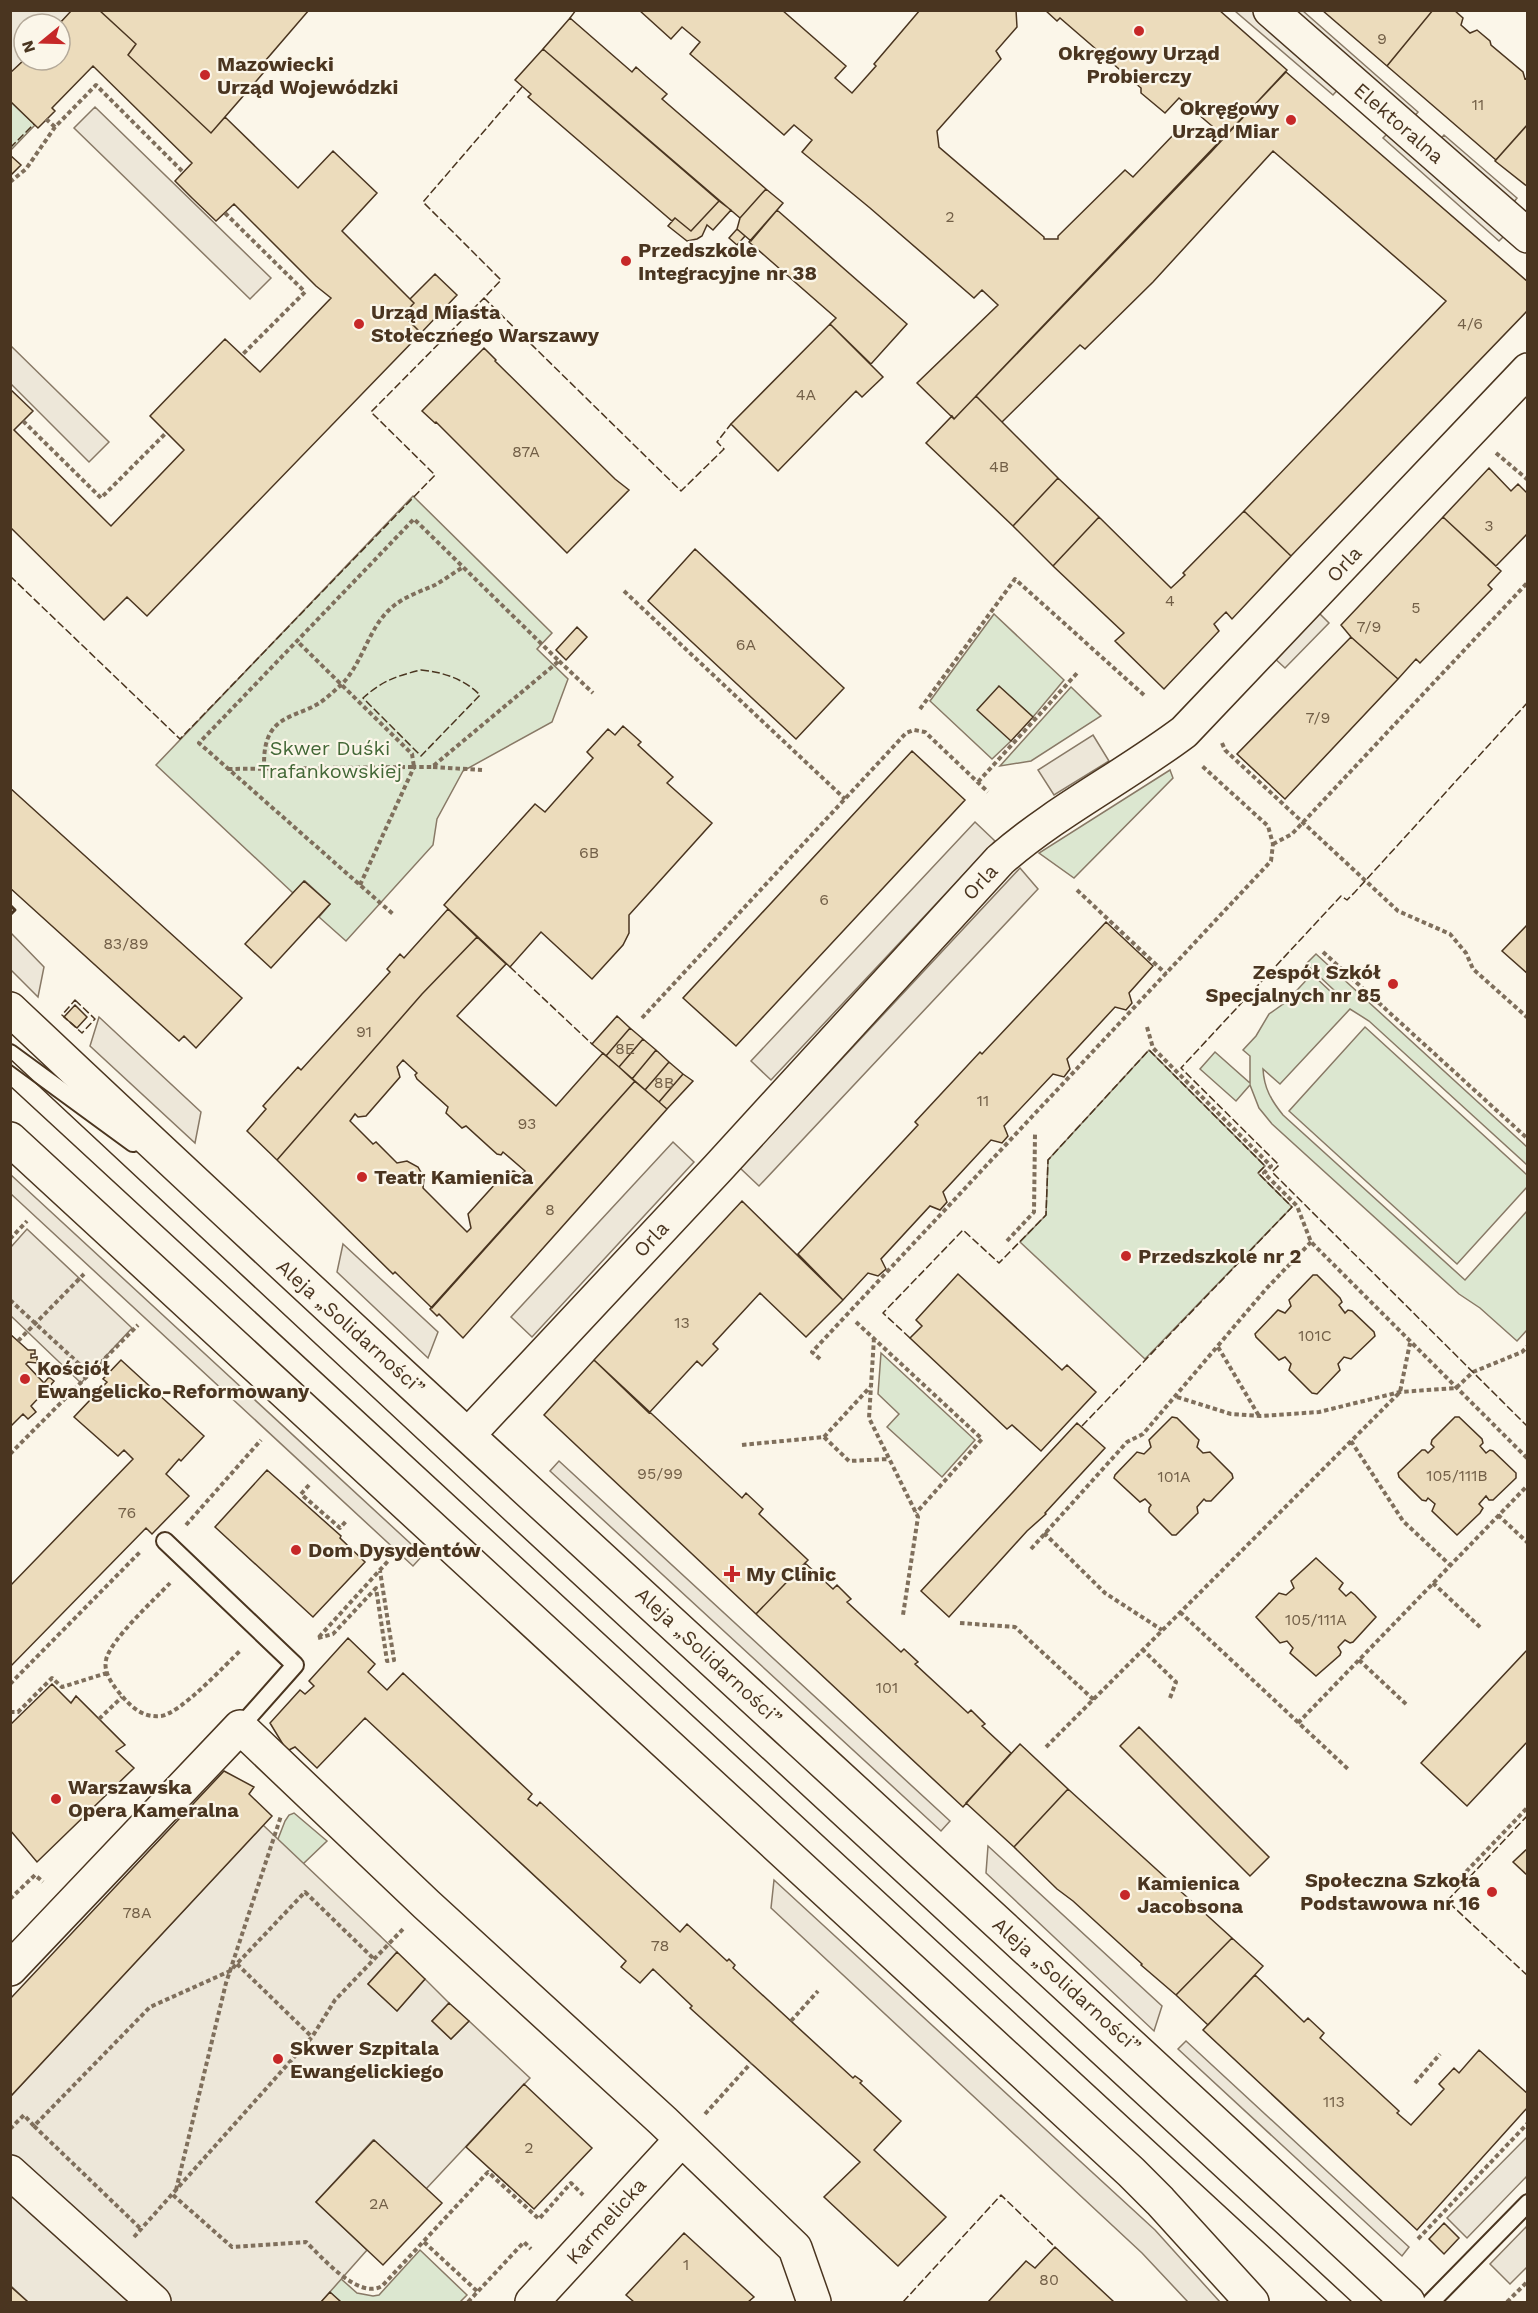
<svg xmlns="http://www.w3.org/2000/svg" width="1538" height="2313" font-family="'Work Sans',sans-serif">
	<rect width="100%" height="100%" fill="#fbf6e9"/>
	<!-- green -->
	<path fill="#dce7d0" stroke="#887966" stroke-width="1.5" d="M10,101L35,125L11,150L10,149Z
		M413,496L552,633L537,649L568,679L552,722L463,771L437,819L433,845L346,941L319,917L330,904L305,881L293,893L156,765Z
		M994,614L1064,680L1033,717L999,687L1011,741L992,759L930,701Z
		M1071,687L1101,716L1031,761L1000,766Z
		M1170,770L1173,778L1074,878L1039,853Z
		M1316,954L1527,1147V1165L1369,1021L1350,1009L1280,1084L1263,1069C1264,1088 1271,1100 1283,1115L1465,1280L1527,1211V1330L1517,1341L1480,1308L1459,1294L1272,1124L1259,1108L1250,1085L1236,1101L1200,1069L1215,1052L1250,1083V1056L1243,1050L1256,1036L1269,1014L1286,1002L1312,974L1330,991H1335L1306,964Z
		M1365,1027L1527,1175V1187L1457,1264L1289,1111Z
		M1149,1050L1265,1166L1258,1173L1292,1207L1145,1359L1020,1242L1046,1215L1048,1160Z
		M881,1353L975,1440L942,1477L887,1427L899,1414L878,1394Z
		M294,1813L327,1841L303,1864L380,1936L247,1944L278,1839L285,1821L289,1815Z
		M305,2247L357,2293L373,2296L379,2295L420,2250L467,2295L460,2302H341L330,2293L321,2302Z"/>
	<!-- parking -->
	<path fill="#ede7d9" stroke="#887966" stroke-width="1.5" d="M11,11H72L59,24H24V60L11,73Z
		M1235,11H1253L1341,86L1333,95Z
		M1287,11H1303L1418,112L1411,120Z
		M95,107L271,278L250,299L74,128Z
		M1390,131L1506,234L1499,241L1383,138Z
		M1444,135L1517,198L1510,207L1437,143Z
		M10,345L109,442L89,462L11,384Z
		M1316,610L1329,623L1285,668L1272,656Z
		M1093,735L1109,761L1054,795L1038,770Z
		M975,822L995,841L771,1080L751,1061Z
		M1020,868L1038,889L759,1186L740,1168Z
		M11,933L44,967L38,997L11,970Z
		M99,1017L201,1112L195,1143L90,1046Z
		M673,1142L694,1162L532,1337L511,1317Z
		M11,1175L423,1555L413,1566L11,1194Z
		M27,1229L132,1328L81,1383L11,1316V1247Z
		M343,1244L438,1332L428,1358L337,1272Z
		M559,1461L950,1821L941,1831L550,1471Z
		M263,1825L397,1952L368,1984L397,2011L425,1979L449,2003L432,2021L451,2039L469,2021L530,2078L426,2189L373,2140L316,2202L367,2250L321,2302H28L11,2286L10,2097Z
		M988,1846L1162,2006L1154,2031L986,1873Z
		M774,1880L1155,2230L1220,2302H1188L1142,2253L771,1908Z
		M1186,2041L1409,2247L1402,2256L1178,2049Z
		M1527,2137V2176L1467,2238L1447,2218Z
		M1527,2226V2267L1510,2284L1490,2264Z"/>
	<!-- building -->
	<path fill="#ecdcbc" stroke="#4a3520" stroke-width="1.5" fill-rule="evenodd" d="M72,10H99L136,44L128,55L211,133L225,117L298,188L333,151L377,193L342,231L414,303L403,315L421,333L147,616L127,597L104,620L10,527V389L33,411L14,430L111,526L184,450L150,416L177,388L225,339L260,372L331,298L316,286L234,204L216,221L192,198L175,181L192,163L93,66L52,108L55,111L38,128L10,101V73L24,60H60L59,24Z
		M99,10H309L266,60L271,64L211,133L128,55L136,44Z
		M639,10H782L846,66L835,78L852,93L876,66L874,64L920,10H1016L1017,27L996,51L1001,59L937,131L939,147L1044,237V239H1058V236L1125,170L1133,177L1177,131L1194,130L1202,136L1212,126L1179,98L1165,113L1141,93V88L1060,18L1057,21L1045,10H1219L1287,70L1211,152L954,419L917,383L998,305L982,290L974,298L870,208L802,152L812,140L794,125L784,135L690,54L700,42L682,27L671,39Z
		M1322,10H1433L1387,66Z
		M1433,10H1454L1463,18L1461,25L1470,33L1477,30L1490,41L1491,45L1523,72L1525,79L1528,78V124L1496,160L1387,66Z
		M570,18L632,72L636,67L646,76L667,94L662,99L766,189L740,218L543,49Z
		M543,49L719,201L691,231L675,218L672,221L528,97L531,94L515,80Z
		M1286,72L1528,282V310L1291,556L1244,511L1446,301L1273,151L1153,282L1085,349L1080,345L1002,422L976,396Z
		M1528,124V187L1495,161Z
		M10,155L21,165L11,175H10Z
		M766,189L783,203L751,241L737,229L740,218Z
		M719,201L731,210L713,230L707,225L702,236L697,239L687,241L668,226L675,218L691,231Z
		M777,210L907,324L871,364L830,324L836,318L749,242Z
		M737,229L745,236L737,245L729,238Z
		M435,274L457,295L421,333L403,315L414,303L410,299Z
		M830,324L883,377L862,397L856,391L778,471L731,424Z
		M484,348L496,360L495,361L615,479L629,490L567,553L436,422L435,423L422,411Z
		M976,396L1058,478L1013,526L926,443L952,416L954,419Z
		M1489,468L1511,491L1518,484L1528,494V533L1496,566L1443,517Z
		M1058,478L1099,517L1053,566L1013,526Z
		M1244,511L1291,556L1232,619L1226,612L1214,624L1219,631L1164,689L1115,641L1124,633L1053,566L1099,517L1171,588L1185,575L1183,573Z
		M1443,517L1501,571L1488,585L1492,589L1420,663L1416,659L1398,679L1351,637L1341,625Z
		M695,549L844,688L796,739L648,601Z
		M577,627L587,637L566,660L556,650Z
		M1351,637L1398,679L1285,799L1237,754Z
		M999,686L1033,717L1011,741L977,710Z
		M623,726L641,742L638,745L673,777L667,783L712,823L629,915V933L623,945L592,979L541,932L510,967L444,905L535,804L545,812L593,758L587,752L608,729L615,735Z
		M912,751L965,800L736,1046L683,998Z
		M10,788L242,998L196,1048L184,1036L179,1041L10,888Z
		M304,881L330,904L271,968L245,944Z
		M448,909L477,937L422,994L277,1160L247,1131L266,1109L263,1106L298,1067L301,1070L390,972L387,969L400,954L404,958Z
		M1106,922L1153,966L1129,993L1132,1003L1126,1010L1115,1007L1067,1059L1070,1069L1064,1077L1053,1074L1004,1126L1008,1136L1002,1143L991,1140L943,1192L947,1202L940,1210L930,1206L881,1259L886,1269L878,1276L868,1273L843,1300L798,1254L918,1125L915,1122L980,1052L982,1054Z
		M1528,924V974L1502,951Z
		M477,937L506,964L457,1016L556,1106L603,1053L635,1081L432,1308L395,1272L393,1274L277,1160L422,994ZM403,1060L417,1073L415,1075L417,1079L448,1107L446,1113L462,1128L466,1126L497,1154L501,1155L503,1152L525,1171L520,1176L514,1171L506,1172L468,1214L471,1228L467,1232L423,1188L424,1178L418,1167L407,1161L397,1163L376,1142L373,1144L350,1121L355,1114L358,1117L366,1116L400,1077L397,1067Z
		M75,1005L87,1017L77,1028L64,1017Z
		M617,1016L630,1028L606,1056L592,1044Z
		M630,1028L643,1039L619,1067L606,1056Z
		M643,1039L656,1050L632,1079L619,1067Z
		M656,1050L669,1062L645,1090L632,1079Z
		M669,1062L683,1074L659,1102L645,1090Z
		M683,1074L693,1081L667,1109L659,1102Z
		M635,1081L667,1109L463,1338L439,1314L437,1316L430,1309Z
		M742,1201L843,1300L806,1337L760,1293L713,1344L718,1349L702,1366L697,1361L649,1413L594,1360Z
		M958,1274L1062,1370L1067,1365L1096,1392L1041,1451L1012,1425L1007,1429L910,1338L922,1326L916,1320Z
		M1313,1275H1317L1340,1298L1342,1302L1339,1305L1345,1313L1348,1310L1352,1311L1374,1332L1375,1336L1351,1359L1344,1357L1338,1364L1340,1370L1317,1394L1312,1393L1289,1370L1291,1364L1285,1357L1279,1360L1256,1337L1255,1334L1278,1310L1285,1313L1291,1306L1289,1300Z
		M10,1334L28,1350H35V1354H31V1358L37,1357V1363L28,1362L26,1364L44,1383L49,1377L54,1381L49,1387L54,1393L50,1396L45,1391L31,1406L36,1412L28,1419L23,1414L10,1427Z
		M121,1360L204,1436L181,1461L179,1459L166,1474L189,1496L152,1534L146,1528L10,1667V1586L133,1459L124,1450L118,1456L74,1417L107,1382L103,1379Z
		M594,1360L742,1498L746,1493L763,1509L759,1514L808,1560L756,1614L544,1415Z
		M1172,1417L1177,1418L1199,1440L1197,1447L1203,1453L1210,1452L1232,1474L1233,1478L1211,1501H1206L1204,1499L1197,1507L1198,1513L1176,1535H1172L1149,1512V1508L1151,1505L1145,1499L1140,1502L1114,1478L1115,1475L1137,1452L1144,1454L1151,1447L1149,1440Z
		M1455,1417H1459L1482,1439L1483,1443L1480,1446L1486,1453L1490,1450L1493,1451L1516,1473V1478L1493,1500H1489L1486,1496L1479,1504L1483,1508L1480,1513L1457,1535L1432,1511L1435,1504L1428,1498L1426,1501L1422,1500L1399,1477L1398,1473L1422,1450H1425L1428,1453L1434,1447L1431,1444L1432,1440Z
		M1077,1423L1105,1448L1045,1513L1046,1514L1027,1531L949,1617L921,1591Z
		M267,1470L341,1536L340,1538L365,1562L313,1617L215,1527Z
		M1316,1558L1343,1583L1339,1589L1346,1596L1351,1592L1355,1595L1376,1617L1353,1642L1350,1643L1345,1640L1338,1647L1341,1652L1340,1655L1316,1676L1290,1653L1293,1648L1287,1641L1280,1643L1256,1617L1279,1593L1286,1595L1294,1588L1291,1581Z
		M805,1563L833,1589L837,1585L851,1599L847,1602L901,1652L904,1649L918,1662L915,1664L968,1713L971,1710L985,1724L982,1726L1011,1753L963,1807L756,1614Z
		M348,1638L375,1664L368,1672L387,1690L403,1673L532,1794L528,1799L537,1806L540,1802L680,1932L687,1924L727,1961L729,1959L735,1965L733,1968L853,2078L855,2076L862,2081L860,2083L901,2121L874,2150L946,2217L898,2266L824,2197L860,2162L690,2008L692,2006L653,1969L640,1983L621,1967L626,1961L365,1718L317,1768L295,1747L287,1751L270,1723L300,1690L305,1694L314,1686L309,1681Z
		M1528,1649V1741L1467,1806L1421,1763Z
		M52,1684L71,1703L76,1696L125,1745L116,1751L134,1768L37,1862L10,1830V1725Z
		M1139,1727L1269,1857L1250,1876L1120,1746Z
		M1020,1744L1068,1789L1014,1847L966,1803Z
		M224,1771L254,1787L249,1794L272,1816L10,2097V1999Z
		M1068,1789L1232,1938L1176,1995L1141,1965L1142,1964L1073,1901L1057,1889L1014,1847Z
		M1528,1848V1876L1513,1862Z
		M1232,1938L1263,1966L1208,2025L1176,1995Z
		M397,1952L425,1979L397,2011L368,1984Z
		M1255,1975L1304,2022L1308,2018L1324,2033L1320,2038L1399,2111L1397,2113L1411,2125L1444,2089L1439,2084L1454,2068L1459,2073L1479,2050L1528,2094V2107L1417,2230L1203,2030Z
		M449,2003L469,2021L451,2039L432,2021Z
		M524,2084L592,2148L534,2209L466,2147Z
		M374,2140L442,2203L383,2265L316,2202Z
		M1444,2223L1459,2238L1444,2254L1429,2239Z
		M684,2233L754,2297L748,2302H634L626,2295Z
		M1055,2247L1114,2302H988L1026,2261L1035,2268Z
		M10,2286L28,2302H10Z
		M330,2292L341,2302H321Z"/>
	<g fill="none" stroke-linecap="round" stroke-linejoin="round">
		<defs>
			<path id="lane" d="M10,1053L133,1143
				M165,1541L295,1665L240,1727
				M1431,2302L1528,2203"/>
			<path id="street" d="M1270,10L1528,236
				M469,1434L718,1168L1000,860C1056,811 1124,777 1184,732L1528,370
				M10,1969L240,1727L426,1904L663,2121L795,2248L814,2302
				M10,2172L154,2302
				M532,2302L681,2140"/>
			<path id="secondary" d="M10,1009C472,1445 944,1869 1408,2302
				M10,1139L1131,2172L1160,2201L1252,2302"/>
		</defs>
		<!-- lane casing -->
		<use href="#lane" stroke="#4a3520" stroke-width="20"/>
		<!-- street casing -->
		<use href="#street" stroke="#4a3520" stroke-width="36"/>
		<!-- secondary casing -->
		<use href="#secondary" stroke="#4a3520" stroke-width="36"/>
		<!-- path -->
		<path stroke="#7f6f5c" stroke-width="4" stroke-dasharray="4.5 3" stroke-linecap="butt" d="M46,119L55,127
			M10,182L26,169L55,127L96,85L183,172
			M225,213L305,292L242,355
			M23,421L101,498L166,433
			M1496,453L1528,480
			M624,591L845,799
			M559,661L593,693
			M920,709L1015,579L1145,696
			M1222,743L1225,750L1398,911L1450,934L1466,953L1473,969L1528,1018
			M433,767L482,770
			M228,769L414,767L412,754L297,641
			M264,769C264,755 264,741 273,729C283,716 302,713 316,705C325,700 333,692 341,685C362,664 367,633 387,612C400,598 419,592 435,585C444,580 453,573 462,568
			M978,782L1078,672
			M1273,844L1292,834L1528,582
			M360,885L414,767H432L559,661L414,519L199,743L394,915
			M1077,890L1166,974
			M1323,952L1528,1139
			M642,1018L906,733L914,730L925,732L988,792
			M1147,1027L1153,1048L1271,1166L1264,1173L1297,1206L1311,1242L1528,1459
			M10,1239L27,1221
			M1007,1241L1034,1212L1035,1134
			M10,1300L90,1374
			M856,1322L982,1439L916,1513
			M874,1338L869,1418L918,1517L903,1615
			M18,1341L84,1274
			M1218,1347L1259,1416
			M820,1359L812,1352L1271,861L1273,844L1268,826L1201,765
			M1177,1397L1231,1414L1260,1416L1319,1412L1400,1392L1456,1388L1473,1372L1522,1352L1528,1346
			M824,1437L870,1387
			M1351,1441L1403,1521L1450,1565
			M742,1445L824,1437L849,1461L889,1459
			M10,1454L138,1325
			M309,1485L301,1494L340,1528L347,1520
			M1498,1515L1528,1543
			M186,1525L261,1440
			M1044,1533L1105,1593L1162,1630
			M1031,1549L1127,1442L1143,1434L1266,1289L1311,1242
			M170,1583C155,1599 110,1640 106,1660C103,1673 114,1687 122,1696C132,1708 144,1718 161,1716C181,1713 225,1665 241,1650
			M1433,1583L1481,1628
			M1180,1612L1349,1770
			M960,1623L1015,1627L1094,1700
			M319,1637L389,1560
			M318,1638L333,1634L376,1588L387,1661L394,1660L380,1571
			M1142,1649L1176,1682L1170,1698
			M1359,1660L1408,1706
			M10,1684L141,1551
			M10,1712H18L52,1678L62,1687L107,1673
			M99,1719L122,1697
			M1298,1723L1528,1485
			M1046,1747L1400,1392L1410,1343
			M1461,1877L1528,1807
			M10,1899L35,1875L43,1882
			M237,1964L312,2037
			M791,2021L818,1991
			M1415,2083L1440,2054
			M705,2114L751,2063
			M34,2126L141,2229
			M10,2129L24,2115L34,2126L150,2007L230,1971L305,1892L374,1959
			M176,2190L226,1983L281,1816
			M173,2195L232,2247L306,2242C322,2257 358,2300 382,2286L488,2172L539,2219L571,2183L583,2195
			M134,2237L312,2037L335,2000L403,1929
			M1418,2239L1528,2123
			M424,2242L478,2292
			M468,2302L524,2242L531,2249
			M1507,2302L1528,2281"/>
		<!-- lane -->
		<use href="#lane" stroke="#fbf6e9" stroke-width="16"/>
		<!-- street -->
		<use href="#street" stroke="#fbf6e9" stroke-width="33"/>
		<!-- secondary -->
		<use href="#secondary" stroke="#fbf6e9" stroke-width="33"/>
		<!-- tram -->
		<path stroke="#4a3520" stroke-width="1.5" d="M10,1059L506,1521L1352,2302
			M10,1086L1328,2302"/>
		<!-- fence -->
		<path stroke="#4a3520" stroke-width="1.5" stroke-dasharray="8 3" stroke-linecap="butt" d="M570,18L576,10
			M522,87L423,202L501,280L484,298L681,491L724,449L717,442L731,424
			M10,148L34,124
			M10,576L180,739L435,475L371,412L484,298
			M421,670C443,672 464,679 480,695L421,756L363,698C382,681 396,676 421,670Z
			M1528,702L1355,892L1347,900L1341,896L1181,1068L1279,1165L1272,1172L1528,1427
			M510,967L592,1044
			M75,1000L95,1019L82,1033L62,1015Z
			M910,1338L883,1313L963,1230L999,1263L1046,1215L1048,1160L1149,1050L1265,1166L1258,1173L1292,1207L1082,1426
			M1528,1815L1447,1901L1528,1976
			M903,2302L1001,2195L1055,2247"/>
		<!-- wall -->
		<path stroke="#4a3520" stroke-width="3" d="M10,905L15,910L10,915"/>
	</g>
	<!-- markers -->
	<g fill="#c62828" stroke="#fbf6e9" stroke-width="2">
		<circle cx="1139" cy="31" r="6"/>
		<circle cx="205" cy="75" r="6"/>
		<circle cx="1291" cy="120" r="6"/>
		<circle cx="626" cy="261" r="6"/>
		<circle cx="359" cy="324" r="6"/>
		<circle cx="1393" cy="984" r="6"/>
		<circle cx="362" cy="1177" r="6"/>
		<circle cx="1126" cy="1256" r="6"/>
		<circle cx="25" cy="1379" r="6"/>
		<circle cx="296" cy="1550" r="6"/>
		<path d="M729 1565h6v6h6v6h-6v6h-6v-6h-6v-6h6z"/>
		<circle cx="56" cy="1799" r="6"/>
		<circle cx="1492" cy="1892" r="6"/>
		<circle cx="1125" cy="1895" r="6"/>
		<circle cx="278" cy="2059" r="6"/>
	</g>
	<g text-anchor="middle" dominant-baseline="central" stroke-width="4.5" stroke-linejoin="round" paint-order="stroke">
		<!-- number labels -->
		<g font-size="16" fill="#725f47">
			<text x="1382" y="38">9</text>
			<text x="1478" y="104">11</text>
			<text x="950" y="216">2</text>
			<text x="1470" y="323">4/6</text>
			<text x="806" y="394">4A</text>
			<text x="526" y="451">87A</text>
			<text x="999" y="466">4B</text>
			<text x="1489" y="525">3</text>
			<text x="1170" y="600">4</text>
			<text x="1416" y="607">5</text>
			<text x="1369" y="626">7/9</text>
			<text x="746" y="644">6A</text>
			<text x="1318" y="717">7/9</text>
			<text x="589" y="852">6B</text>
			<text x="824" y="899">6</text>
			<text x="126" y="943">83/89</text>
			<text x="364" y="1031">91</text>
			<text x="625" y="1048">8E</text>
			<text x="664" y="1082">8B</text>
			<text x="983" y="1100">11</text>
			<text x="527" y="1123">93</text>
			<text x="550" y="1209">8</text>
			<text x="682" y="1322">13</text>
			<text x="1315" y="1335">101C</text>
			<text x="660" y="1473">95/99</text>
			<text x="1457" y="1475">105/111B</text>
			<text x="1174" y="1476">101A</text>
			<text x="127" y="1512">76</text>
			<text x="1316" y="1619">105/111A</text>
			<text x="887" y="1687">101</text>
			<text x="137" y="1912">78A</text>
			<text x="660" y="1945">78</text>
			<text x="1334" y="2101">113</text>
			<text x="529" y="2147">2</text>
			<text x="379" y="2203">2A</text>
			<text x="686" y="2264">1</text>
			<text x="1049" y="2279">80</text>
		</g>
		<!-- poi labels -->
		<g font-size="20" font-weight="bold" fill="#4a3520" stroke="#fbf6e9" text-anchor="start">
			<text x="1139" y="53" text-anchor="middle">Okręgowy Urząd<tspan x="1139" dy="23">Probierczy</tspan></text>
			<text x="217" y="64">Mazowiecki<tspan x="217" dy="23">Urząd Wojewódzki</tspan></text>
			<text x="1279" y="108" text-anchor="end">Okręgowy<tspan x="1279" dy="23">Urząd Miar</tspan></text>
			<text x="638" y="250">Przedszkole<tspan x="638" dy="23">Integracyjne nr 38</tspan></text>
			<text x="371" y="312">Urząd Miasta<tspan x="371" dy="23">Stołecznego Warszawy</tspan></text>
			<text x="1381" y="972" text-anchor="end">Zespół Szkół<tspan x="1381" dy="23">Specjalnych nr 85</tspan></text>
			<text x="374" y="1177">Teatr Kamienica</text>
			<text x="1138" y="1256">Przedszkole nr 2</text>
			<text x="37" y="1368">Kościół<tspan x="37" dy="23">Ewangelicko-Reformowany</tspan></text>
			<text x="308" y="1550">Dom Dysydentów</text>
			<text x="746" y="1574">My Clinic</text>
			<text x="68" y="1787">Warszawska<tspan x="68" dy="23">Opera Kameralna</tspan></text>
			<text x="1480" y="1880" text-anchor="end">Społeczna Szkoła<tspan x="1480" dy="23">Podstawowa nr 16</tspan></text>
			<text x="1137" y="1883">Kamienica<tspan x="1137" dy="23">Jacobsona</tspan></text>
			<text x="290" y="2048">Skwer Szpitala<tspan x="290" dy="23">Ewangelickiego</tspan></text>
		</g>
		<!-- street labels -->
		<g font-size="20" fill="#4a3520" stroke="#fbf6e9">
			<text transform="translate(1399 123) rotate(41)">Elektoralna</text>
			<text transform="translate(1344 564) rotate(-47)">Orla</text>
			<text transform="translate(980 882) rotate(-47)">Orla</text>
			<text transform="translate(651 1239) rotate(-47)">Orla</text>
			<text transform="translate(351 1327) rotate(42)">Aleja „Solidarności”</text>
			<text transform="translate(709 1656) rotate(43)">Aleja „Solidarności”</text>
			<text transform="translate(1067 1985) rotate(42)">Aleja „Solidarności”</text>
			<text transform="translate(606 2221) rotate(-48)">Karmelicka</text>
		</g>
		<!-- park labels -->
		<g font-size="20" fill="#436837" stroke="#fbf6e9">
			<text x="330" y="748">Skwer Duśki<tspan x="330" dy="23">Trafankowskiej</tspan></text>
		</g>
	</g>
	<!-- border -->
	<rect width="1538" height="2313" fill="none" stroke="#4a3520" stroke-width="24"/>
	<!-- north arrow -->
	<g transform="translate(42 42) rotate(251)"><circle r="28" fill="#fbf6e9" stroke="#b4a999" stroke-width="1.5"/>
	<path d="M0-4.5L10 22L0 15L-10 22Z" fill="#c62828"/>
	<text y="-9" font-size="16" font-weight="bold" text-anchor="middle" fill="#4a3520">N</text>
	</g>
</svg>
